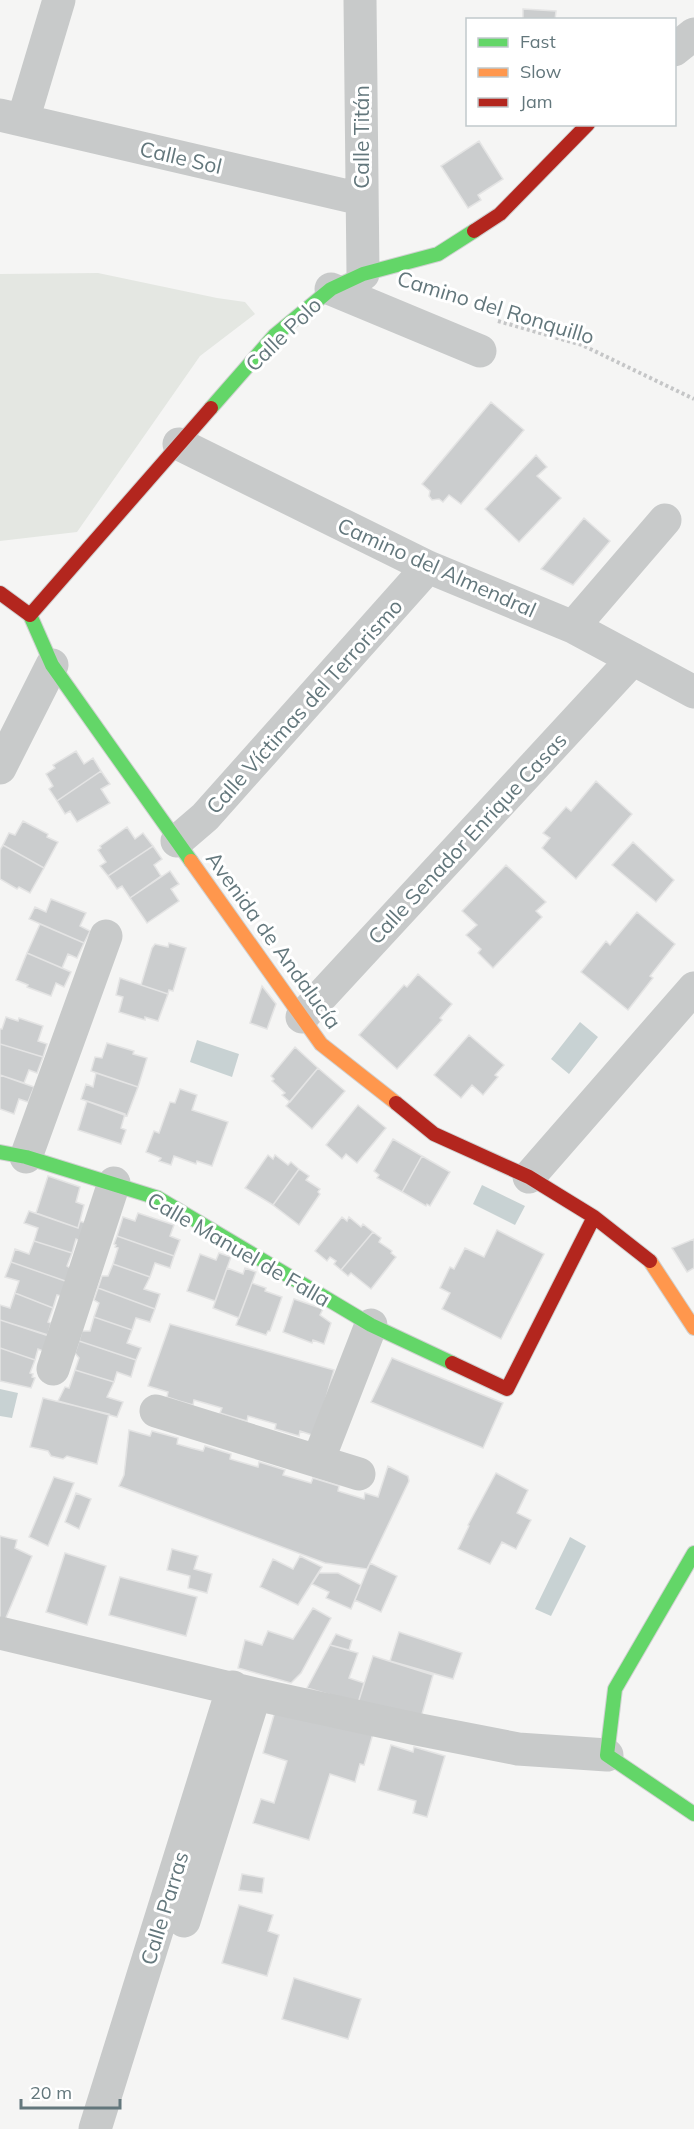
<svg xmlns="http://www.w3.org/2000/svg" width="694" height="2129" font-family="Mulish,sans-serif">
	<rect width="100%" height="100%" fill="#f5f5f4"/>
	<!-- green -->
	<path fill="#e4e7e2" d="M98,273L217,298L245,302L255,314L200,356L77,532L0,541V274Z"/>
	<!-- water -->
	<path fill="#c8d2d3" d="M580,1022L598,1037L569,1074L551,1059Z
		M197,1040L239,1054L232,1077L190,1062Z
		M482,1185L525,1206L515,1225L473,1204Z
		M0,1389L18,1393L12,1418L0,1416Z
		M570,1537L586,1546L551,1616L535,1609Z"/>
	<!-- building -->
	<path fill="#cbcdce" stroke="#e4e4e4" stroke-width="1.5" d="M523,9L556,11L555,20H523Z
		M479,141L503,179L478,195L481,200L468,208L441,166Z
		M491,402L524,430L461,504L449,495L443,502L439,499L432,500L429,496L430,491L422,484Z
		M536,455L547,467L537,476L561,498L519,542L485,509Z
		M584,518L610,541L573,585L541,569Z
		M76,751L84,764L93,758L101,771L57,801L49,789L53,786L46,774L55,768L53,765Z
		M101,771L110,784L101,789L110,803L77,822L70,811L65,814L57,801Z
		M596,781L632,814L576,879L542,848L550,838L543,833L566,807L571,811Z
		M23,821L48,834L47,837L58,842L44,868L3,845L9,833L15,835Z
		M127,827L135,839L143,833L153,846L108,876L100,866L106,862L98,850L101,848L100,846Z
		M633,842L674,880L656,902L612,865Z
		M3,845L44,868L30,893L19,887L17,889L0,879V850Z
		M153,846L162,859L154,865L161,876L130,898L122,886L117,889L108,876Z
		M506,865L546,902L536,911L542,917L493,968L478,953L481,949L466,935L477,925L462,911Z
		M170,871L179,884L171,889L179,901L147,923L130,898Z
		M51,899L86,913L80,926L90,931L84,943L29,919L35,907L46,912Z
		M637,912L675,944L650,976L653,978L628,1010L581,972L606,941L610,945Z
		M40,924L84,943L77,958L68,954L62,968L27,953Z
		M169,943L186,948L173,991L169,990L168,994L141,985L152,948L155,944L168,947Z
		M27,953L71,972L64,987L56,983L51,996L27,987L28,985L16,980Z
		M418,974L452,1004L440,1018L442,1020L397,1069L359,1035L404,985L407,987Z
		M120,978L168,994L158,1021L145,1017V1020L119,1012L123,997L116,995Z
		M262,986L276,1004L267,1029L250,1023Z
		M6,1017L18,1021L19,1018L43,1026L38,1041L47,1044L43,1057L0,1044V1029H2Z
		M469,1035L504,1065L495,1075L498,1077L483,1095L472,1085L461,1098L434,1075Z
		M107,1043L134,1051L133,1054L147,1058L138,1087L91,1071L95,1057L102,1058Z
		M0,1044L43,1057L37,1073L29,1070L24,1083L0,1075Z
		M295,1047L318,1068L290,1102L282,1095L285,1093L272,1081L274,1079L271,1076Z
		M318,1068L345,1091L312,1129L286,1106Z
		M96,1073L138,1087L127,1116L81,1099L86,1084L93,1087Z
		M0,1075L34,1087L28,1102L19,1099L14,1114L0,1109Z
		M180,1089L197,1095L192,1110L228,1122L212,1166L197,1161L196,1164L174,1156L171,1165L159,1161L161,1158L146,1152L154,1131L159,1133L170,1102L175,1103Z
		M87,1101L125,1114L121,1128L126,1130L121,1144L78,1130Z
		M358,1105L386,1128L357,1163L346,1154L342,1159L326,1145Z
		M393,1139L422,1156L402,1192L377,1178L379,1175L374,1171Z
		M268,1155L273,1159L275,1155L288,1165L291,1162L299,1169L273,1205L245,1188Z
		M422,1156L450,1172L430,1206L427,1204L426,1206L402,1192Z
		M299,1169L309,1176L306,1180L320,1189L318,1192L320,1194L299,1225L273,1205Z
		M48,1176L80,1187L76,1202L84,1205L78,1228L36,1213Z
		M29,1211L78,1228L80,1221L90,1225L80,1241L76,1239L72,1253L34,1241L38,1228L24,1223Z
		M138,1213L174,1225L170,1236L180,1240L174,1256L117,1236L123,1217L135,1221Z
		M342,1217L347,1221L349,1217L361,1227L363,1224L373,1232L341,1270L334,1264L336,1261L330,1257L327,1261L315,1251Z
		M497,1230L544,1254L501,1339L442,1309L450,1293L440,1288L450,1267L454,1269L465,1248L484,1257Z
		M373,1232L381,1238L379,1242L392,1251L391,1253L396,1257L371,1289L351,1273L348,1276L341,1270Z
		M117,1236L174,1256L170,1268L155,1263L150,1277L113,1264L118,1248L115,1247L116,1245L114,1244Z
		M694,1239V1268L687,1272L672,1248Z
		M34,1241L72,1253L67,1266L70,1268L68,1282L11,1262L15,1249L29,1254Z
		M219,1253L231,1257L215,1301L187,1291L200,1254L216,1260Z
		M11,1262L68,1282L61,1296L57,1295L53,1308L15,1293L19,1281L5,1277Z
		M113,1264L150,1277L144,1289L160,1294L155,1309L98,1288L102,1276H108Z
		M227,1268L243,1274L245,1268L256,1272L239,1318L213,1308Z
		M252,1283L266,1288L265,1291L282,1297L270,1331H268L266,1335L236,1325Z
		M98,1288L155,1309L150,1322L136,1318L132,1330L94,1317L99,1303L94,1300Z
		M15,1293L53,1308L48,1322L51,1323L48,1335L0,1320V1305L10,1308Z
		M294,1299L323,1309L320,1315L331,1323L324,1344L313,1340L312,1343L283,1332Z
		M94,1317L132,1330L127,1343L141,1348L136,1360L79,1341L82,1331H90Z
		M0,1320L49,1336L43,1351L38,1349L35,1360L0,1348Z
		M170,1324L334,1370L315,1436L300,1431L299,1436L275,1429L276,1424L248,1416L247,1421L233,1417L220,1413L222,1408L194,1400L193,1405L179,1401L167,1397L168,1392L148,1386Z
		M79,1341L136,1360L131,1377L117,1372L114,1382L75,1370L79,1358L75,1353Z
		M0,1348L35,1360L30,1373L33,1374L32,1377L35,1378L31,1388L0,1381Z
		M392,1358L503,1403L483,1448L371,1402Z
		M75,1370L114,1382L107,1397L123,1402L117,1417L58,1401L65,1387L69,1388Z
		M43,1398L109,1414L97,1464L67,1456L63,1459L51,1456L48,1451L30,1447Z
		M129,1430L150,1436L152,1431L178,1438L177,1444L191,1448L203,1451L205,1446L231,1454L230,1459L258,1467L259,1462L285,1470L283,1475L311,1483L313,1478L339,1486L338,1491L364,1499L365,1493L378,1497L388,1466L408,1476L409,1481L367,1569L325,1563L119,1486L124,1475Z
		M496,1473L528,1490L517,1513L531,1520L516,1549L502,1542L490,1564L458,1549L469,1526L468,1525Z
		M54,1477L74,1483L48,1546L29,1537Z
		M76,1493L91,1499L79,1529L65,1522Z
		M0,1536L17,1540L15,1548L32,1556L5,1620L0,1618Z
		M172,1549L198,1556L194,1569L212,1574L207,1593L188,1588L190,1576L167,1570Z
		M65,1553L106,1566L87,1625L46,1612Z
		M300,1556L322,1567L298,1605L260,1587L273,1559L293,1569Z
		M370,1563L397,1576L381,1612L355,1600Z
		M319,1573H338L361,1585L351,1609L326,1598L329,1592L312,1584Z
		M120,1577L197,1597L186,1636L109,1615Z
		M313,1608L331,1618L301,1673L291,1683L238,1668L245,1640L262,1645L268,1631L293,1639Z
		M399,1632L462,1653L453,1679L390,1661Z
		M336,1634L352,1640L349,1650L330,1645Z
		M330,1645L358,1653L349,1678L364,1683L358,1703L307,1688Z
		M373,1656L433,1675L420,1721L358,1703Z
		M276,1708L374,1730L364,1765L360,1764L355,1782L330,1774L309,1840L253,1823L261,1799L274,1803L287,1761L263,1753Z
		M391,1745L413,1752L414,1747L445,1756L427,1817L413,1813L416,1801L378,1790Z
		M242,1874L264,1878L262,1893L239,1890Z
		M239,1905L273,1915L268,1931L279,1935L267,1976L222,1963Z
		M294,1978L361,1999L348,2039L282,2019Z"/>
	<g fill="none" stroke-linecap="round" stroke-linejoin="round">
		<defs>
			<path id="fast" d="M211,408L274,336L331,289L363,274L438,254L474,231
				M30,615L52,665L191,861
				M0,1152L26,1157L158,1198L371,1325L452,1363
				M694,1553L615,1689L607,1755L694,1814"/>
			<path id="slow" d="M191,861L321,1044L396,1103
				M650,1261L694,1328"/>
			<path id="jam" d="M474,231L500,214L588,124
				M0,593L30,615
				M30,615L211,408
				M396,1103L434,1134L529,1177L594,1217L650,1261
				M452,1363L507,1389L594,1217"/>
		</defs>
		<!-- fast casing -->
		<use href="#fast" stroke="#d0d1d1" stroke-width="16"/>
		<!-- slow casing -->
		<use href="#slow" stroke="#d0d1d1" stroke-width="16"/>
		<!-- jam casing -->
		<use href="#jam" stroke="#d0d1d1" stroke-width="16"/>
		<!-- path -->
		<path stroke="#c5c6c7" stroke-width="4" stroke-dasharray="3 3" stroke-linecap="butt" d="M498,321L582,345L694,399"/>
		<!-- street -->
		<path stroke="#c8caca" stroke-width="33" d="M360,0L363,274
			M674,50L694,34
			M0,115L361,199
			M23,120L59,0
			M331,289L480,351
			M179,444L428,567L573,627L694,692
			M573,627L665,520
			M0,768L52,665
			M177,841L205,817L428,567
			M302,1017L633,659
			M26,1157L106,936
			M529,1177L694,988
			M53,1369L114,1183
			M156,1411L359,1474
			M318,1461L371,1325
			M0,1633L255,1694L416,1729L518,1749L607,1755
			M184,1921L255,1694
			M95,2129L233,1687"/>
		<!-- fast -->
		<use href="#fast" stroke="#63d668" stroke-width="14"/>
		<!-- slow -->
		<use href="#slow" stroke="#ff974d" stroke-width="14"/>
		<!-- jam -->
		<use href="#jam" stroke="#b3261e" stroke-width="14"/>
	</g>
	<g text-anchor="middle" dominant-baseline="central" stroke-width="6" stroke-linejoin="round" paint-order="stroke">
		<!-- street labels -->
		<g font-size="21" fill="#63777c" stroke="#fff">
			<text transform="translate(361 137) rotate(-90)">Calle Titán</text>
			<text transform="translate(181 157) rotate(13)">Calle Sol</text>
			<text transform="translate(496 307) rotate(17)">Camino del Ronquillo</text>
			<text transform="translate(283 334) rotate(-44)">Calle Polo</text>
			<text transform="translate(437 567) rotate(24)">Camino del Almendral</text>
			<text transform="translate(304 706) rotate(-48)">Calle Víctimas del Terrorismo</text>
			<text transform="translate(467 838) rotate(-47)">Calle Senador Enrique Casas</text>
			<text transform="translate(274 940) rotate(54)">Avenida de Andalucía</text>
			<text transform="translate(239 1249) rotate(30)">Calle Manuel de Falla</text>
			<text transform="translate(164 1908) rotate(-73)">Calle Parras</text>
		</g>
	</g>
	<!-- legend -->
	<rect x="466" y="18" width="210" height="108" fill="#ffffff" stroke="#c1c9cb" stroke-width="1.5"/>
	<rect x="478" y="38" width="30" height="9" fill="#63d668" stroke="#c1c9cb" stroke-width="1.5"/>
	<text x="520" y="48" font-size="18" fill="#63777c">Fast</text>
	<rect x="478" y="68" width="30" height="9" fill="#ff974d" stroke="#c1c9cb" stroke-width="1.5"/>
	<text x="520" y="78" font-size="18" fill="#63777c">Slow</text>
	<rect x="478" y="98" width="30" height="9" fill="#b3261e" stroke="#c1c9cb" stroke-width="1.5"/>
	<text x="520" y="108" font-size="18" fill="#63777c">Jam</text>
	<!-- scale -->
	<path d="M21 2099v9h99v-9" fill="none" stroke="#63777c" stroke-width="3"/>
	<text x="30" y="2099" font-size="18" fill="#63777c" stroke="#ffffff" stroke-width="4.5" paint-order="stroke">20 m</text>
</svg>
